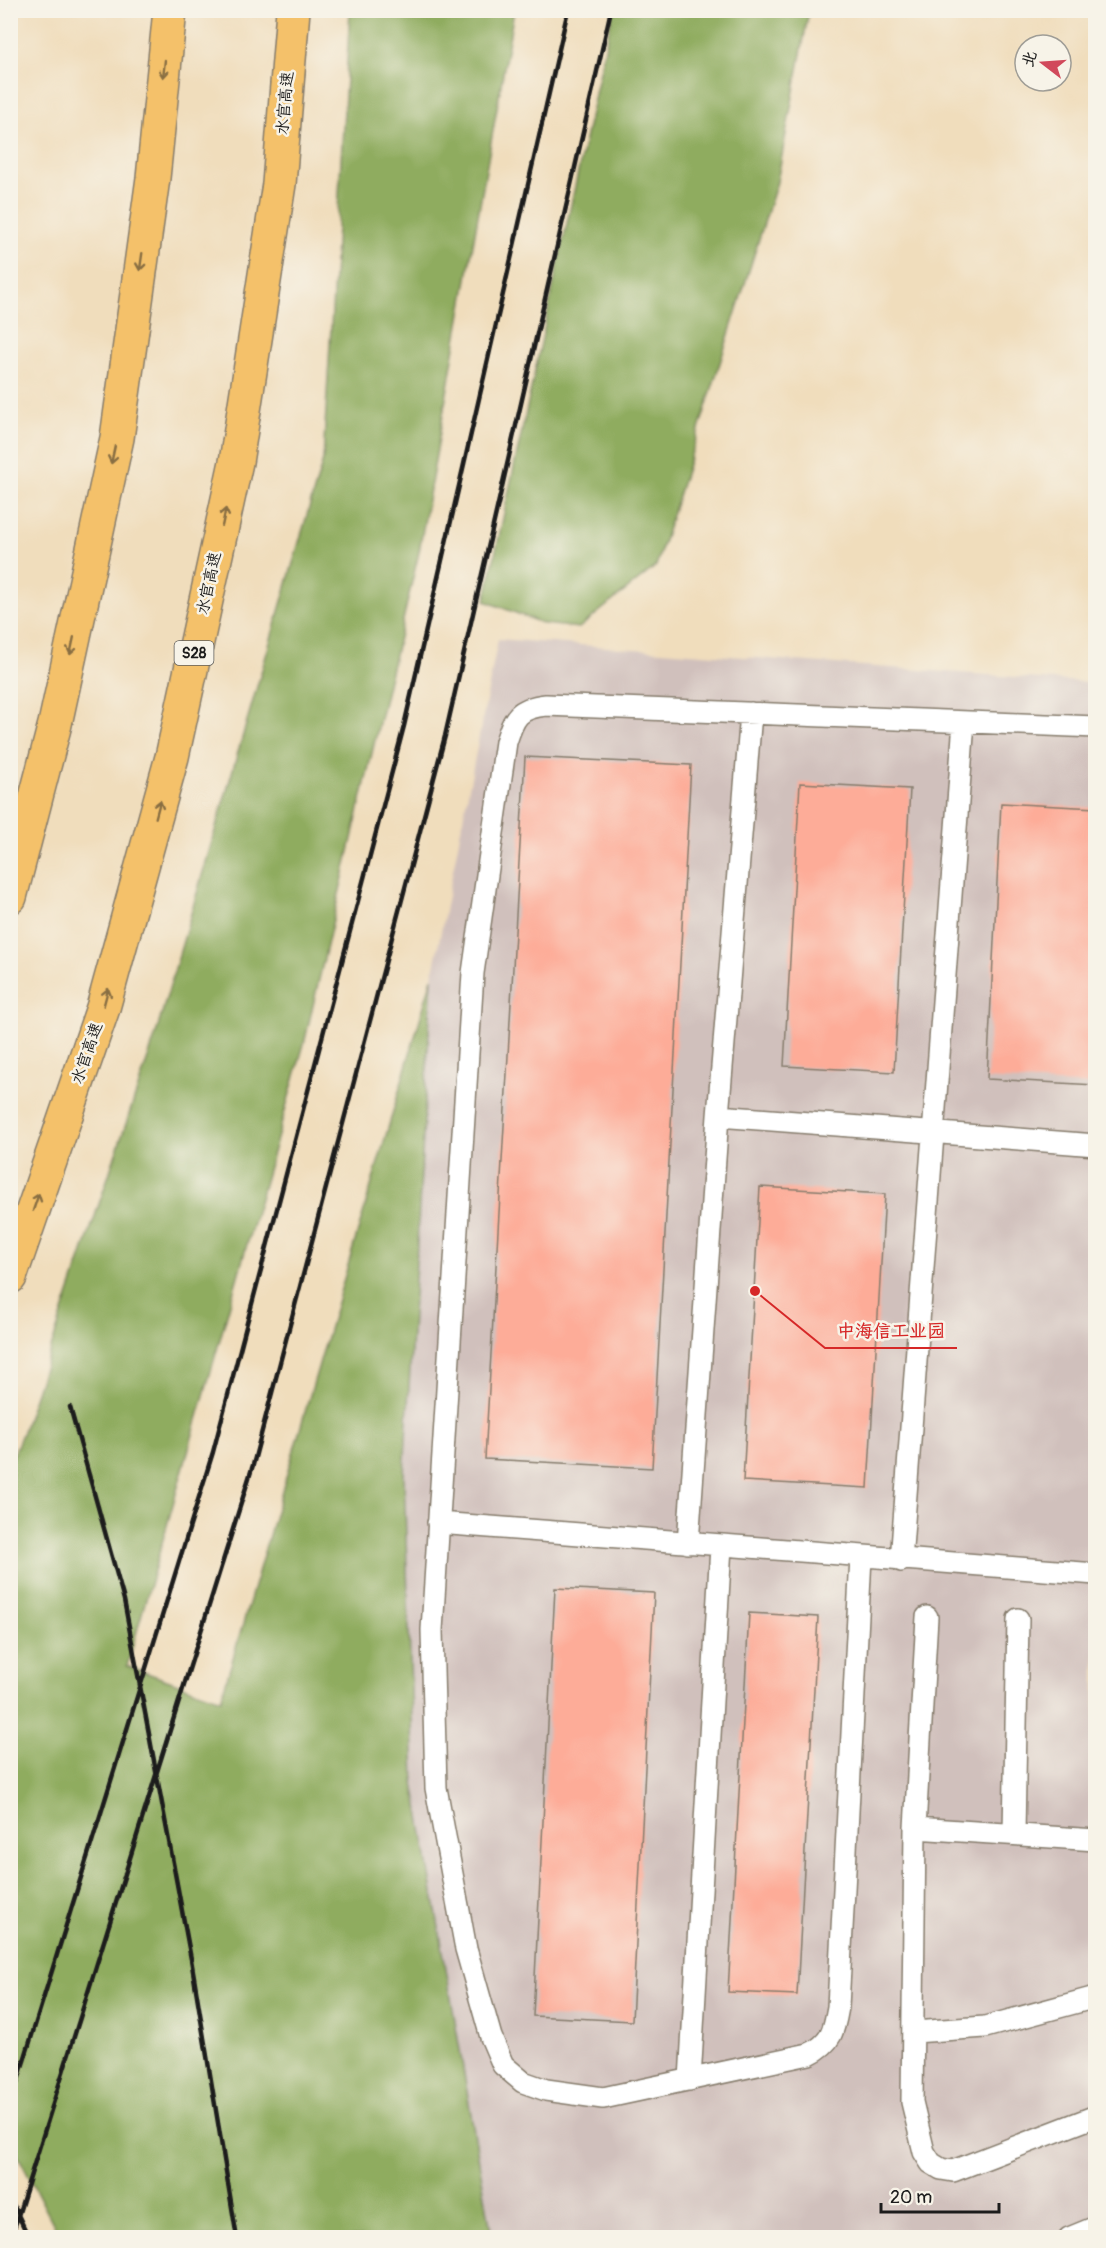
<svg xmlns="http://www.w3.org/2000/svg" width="1106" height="2248" font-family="Pangolin,'LXGW WenKai TC',sans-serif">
	<rect width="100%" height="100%" fill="#f7f3e8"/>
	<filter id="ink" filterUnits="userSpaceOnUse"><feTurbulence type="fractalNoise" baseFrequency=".0167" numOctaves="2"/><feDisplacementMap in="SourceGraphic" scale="12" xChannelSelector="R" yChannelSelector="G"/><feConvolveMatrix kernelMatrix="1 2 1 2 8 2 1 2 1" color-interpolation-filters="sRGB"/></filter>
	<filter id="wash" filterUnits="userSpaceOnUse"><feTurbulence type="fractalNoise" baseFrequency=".008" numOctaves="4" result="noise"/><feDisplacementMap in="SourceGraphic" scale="24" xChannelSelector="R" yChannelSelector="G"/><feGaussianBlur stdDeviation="1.35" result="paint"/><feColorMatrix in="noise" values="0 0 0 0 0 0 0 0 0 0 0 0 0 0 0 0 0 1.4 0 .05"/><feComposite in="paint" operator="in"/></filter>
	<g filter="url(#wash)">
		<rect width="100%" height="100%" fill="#f0ddbc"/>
		<!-- industrial -->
		<path fill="#d0c0bc" d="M498,639L1095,683V2237L492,2238L414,1782L404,1475L432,978Z"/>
		<!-- forest -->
		<path fill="#8fac5e" stroke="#56643d" stroke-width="1.5" d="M350,11H514L419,552L304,1044L127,1666L221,1699L432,978L404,1475L414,1782L492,2237H60L11,2142V1461L23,1431L155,1037L323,460Z
			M613,11H809L777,182L656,566L579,628L544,624L485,601Z"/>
		<g id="blocks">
			<!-- building -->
			<path fill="#fdac98" d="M525,757L691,765L652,1468L485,1459Z
				M800,783L910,789L894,1072L784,1066Z
				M1001,803L1096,808V1085L987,1079Z
				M760,1187L885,1194L868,1488L743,1481Z
				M555,1588L654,1593L632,2021L533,2016Z
				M749,1613L818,1617L797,1995L728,1992Z"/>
		</g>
	</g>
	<g filter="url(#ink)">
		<use href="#blocks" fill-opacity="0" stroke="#867c6c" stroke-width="1.5"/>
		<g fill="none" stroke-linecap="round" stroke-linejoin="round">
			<defs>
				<path id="lane" d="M718,1116L1096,1145
					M438,1523L1096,1574
					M688,1543L718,1116L751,713
					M861,1557L838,2007C834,2030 832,2043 809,2054L603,2098L546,2090L523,2082L503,2065L491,2037L466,1949L436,1788L432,1630L473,973L506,742C514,717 518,708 546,705L1096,727
					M901,1561L964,722
					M915,1828L927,1617
					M1014,1833L1018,1619
					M1096,1840L915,1828L912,2102L924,2152L931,2163L941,2169L953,2171L1096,2116
					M914,2032L985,2027L1096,1997
					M690,2080L721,1546
					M1069,2238L1096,2227"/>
				<path id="highway" d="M10,897L55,724L117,438L153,178L170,10
					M10,1277L103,1008L172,757L236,462L279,184L293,10"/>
			</defs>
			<!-- lane casing -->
			<use href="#lane" stroke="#867c6c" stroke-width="24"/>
			<!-- highway casing -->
			<use href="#highway" stroke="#867c6c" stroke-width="36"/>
			<!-- lane -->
			<use href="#lane" stroke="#fff" stroke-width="21"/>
			<!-- highway -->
			<use href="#highway" stroke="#f4c16a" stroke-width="33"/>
			<!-- rail -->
			<path stroke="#1c1c1c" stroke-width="4.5" d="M70,1407L124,1600L191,1959L237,2238
				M10,2106L213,1452L404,726L568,10
				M10,2198L29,2238
				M11,2238L253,1465L445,736L611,10"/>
		</g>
		<!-- one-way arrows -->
		<defs><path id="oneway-shaft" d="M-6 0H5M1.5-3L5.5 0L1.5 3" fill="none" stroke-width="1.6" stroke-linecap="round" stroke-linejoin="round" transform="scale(1.5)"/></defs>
		<g stroke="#886e43">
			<use href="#oneway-shaft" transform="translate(164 69) rotate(96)"/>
			<use href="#oneway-shaft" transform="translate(141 262) rotate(98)"/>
			<use href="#oneway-shaft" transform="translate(113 455) rotate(102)"/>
			<use href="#oneway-shaft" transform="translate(224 517) rotate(-78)"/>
			<use href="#oneway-shaft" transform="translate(72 646) rotate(102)"/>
			<use href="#oneway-shaft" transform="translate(158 809) rotate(-75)"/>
			<use href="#oneway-shaft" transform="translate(106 997) rotate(-75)"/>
			<use href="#oneway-shaft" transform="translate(36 1202) rotate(-71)"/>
		</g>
	</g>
	<g text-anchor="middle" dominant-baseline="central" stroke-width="5" stroke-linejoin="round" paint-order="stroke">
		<!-- shield labels -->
		<rect fill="#f7f3e8" stroke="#5e5c59" stroke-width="1.5" x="174.5" y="641" width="39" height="24" rx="4.5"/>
		<g font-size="15" font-weight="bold" fill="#1c1c1c">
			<text x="194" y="653">S28</text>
		</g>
		<!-- street labels -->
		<g font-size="16" fill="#1c1c1c" stroke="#f7f3e8">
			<text transform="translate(285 103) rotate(-85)">水官高速</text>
			<text transform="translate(209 583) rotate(-78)">水官高速</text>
			<text transform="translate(87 1053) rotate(-71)">水官高速</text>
		</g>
	</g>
	<!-- callouts -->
	<path fill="none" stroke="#d62828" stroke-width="2" d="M755 1291L825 1348H957"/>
	<circle fill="#d62828" stroke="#f7f3e8" stroke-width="2" cx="755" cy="1291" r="6"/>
	<g font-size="18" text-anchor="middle" font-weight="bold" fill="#d62828" stroke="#f7f3e8" stroke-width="5" stroke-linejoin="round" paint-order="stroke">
		<text x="891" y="1337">中海信工业园</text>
	</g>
	<!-- margin -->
	<rect width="1106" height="2248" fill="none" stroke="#f7f3e8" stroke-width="36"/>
	<!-- north arrow -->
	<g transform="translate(1043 63) rotate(287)"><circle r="28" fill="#f7f3e8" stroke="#9f9d96" stroke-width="1.5"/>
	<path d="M0-4.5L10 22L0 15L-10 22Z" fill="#d1495b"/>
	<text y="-9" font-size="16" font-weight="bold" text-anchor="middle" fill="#1c1c1c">北</text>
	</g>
	<!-- scale -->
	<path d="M881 2203v9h118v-9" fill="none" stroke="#1c1c1c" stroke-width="3"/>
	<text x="890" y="2203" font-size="18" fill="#1c1c1c" stroke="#f7f3e8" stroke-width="4.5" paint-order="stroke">20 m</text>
</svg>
